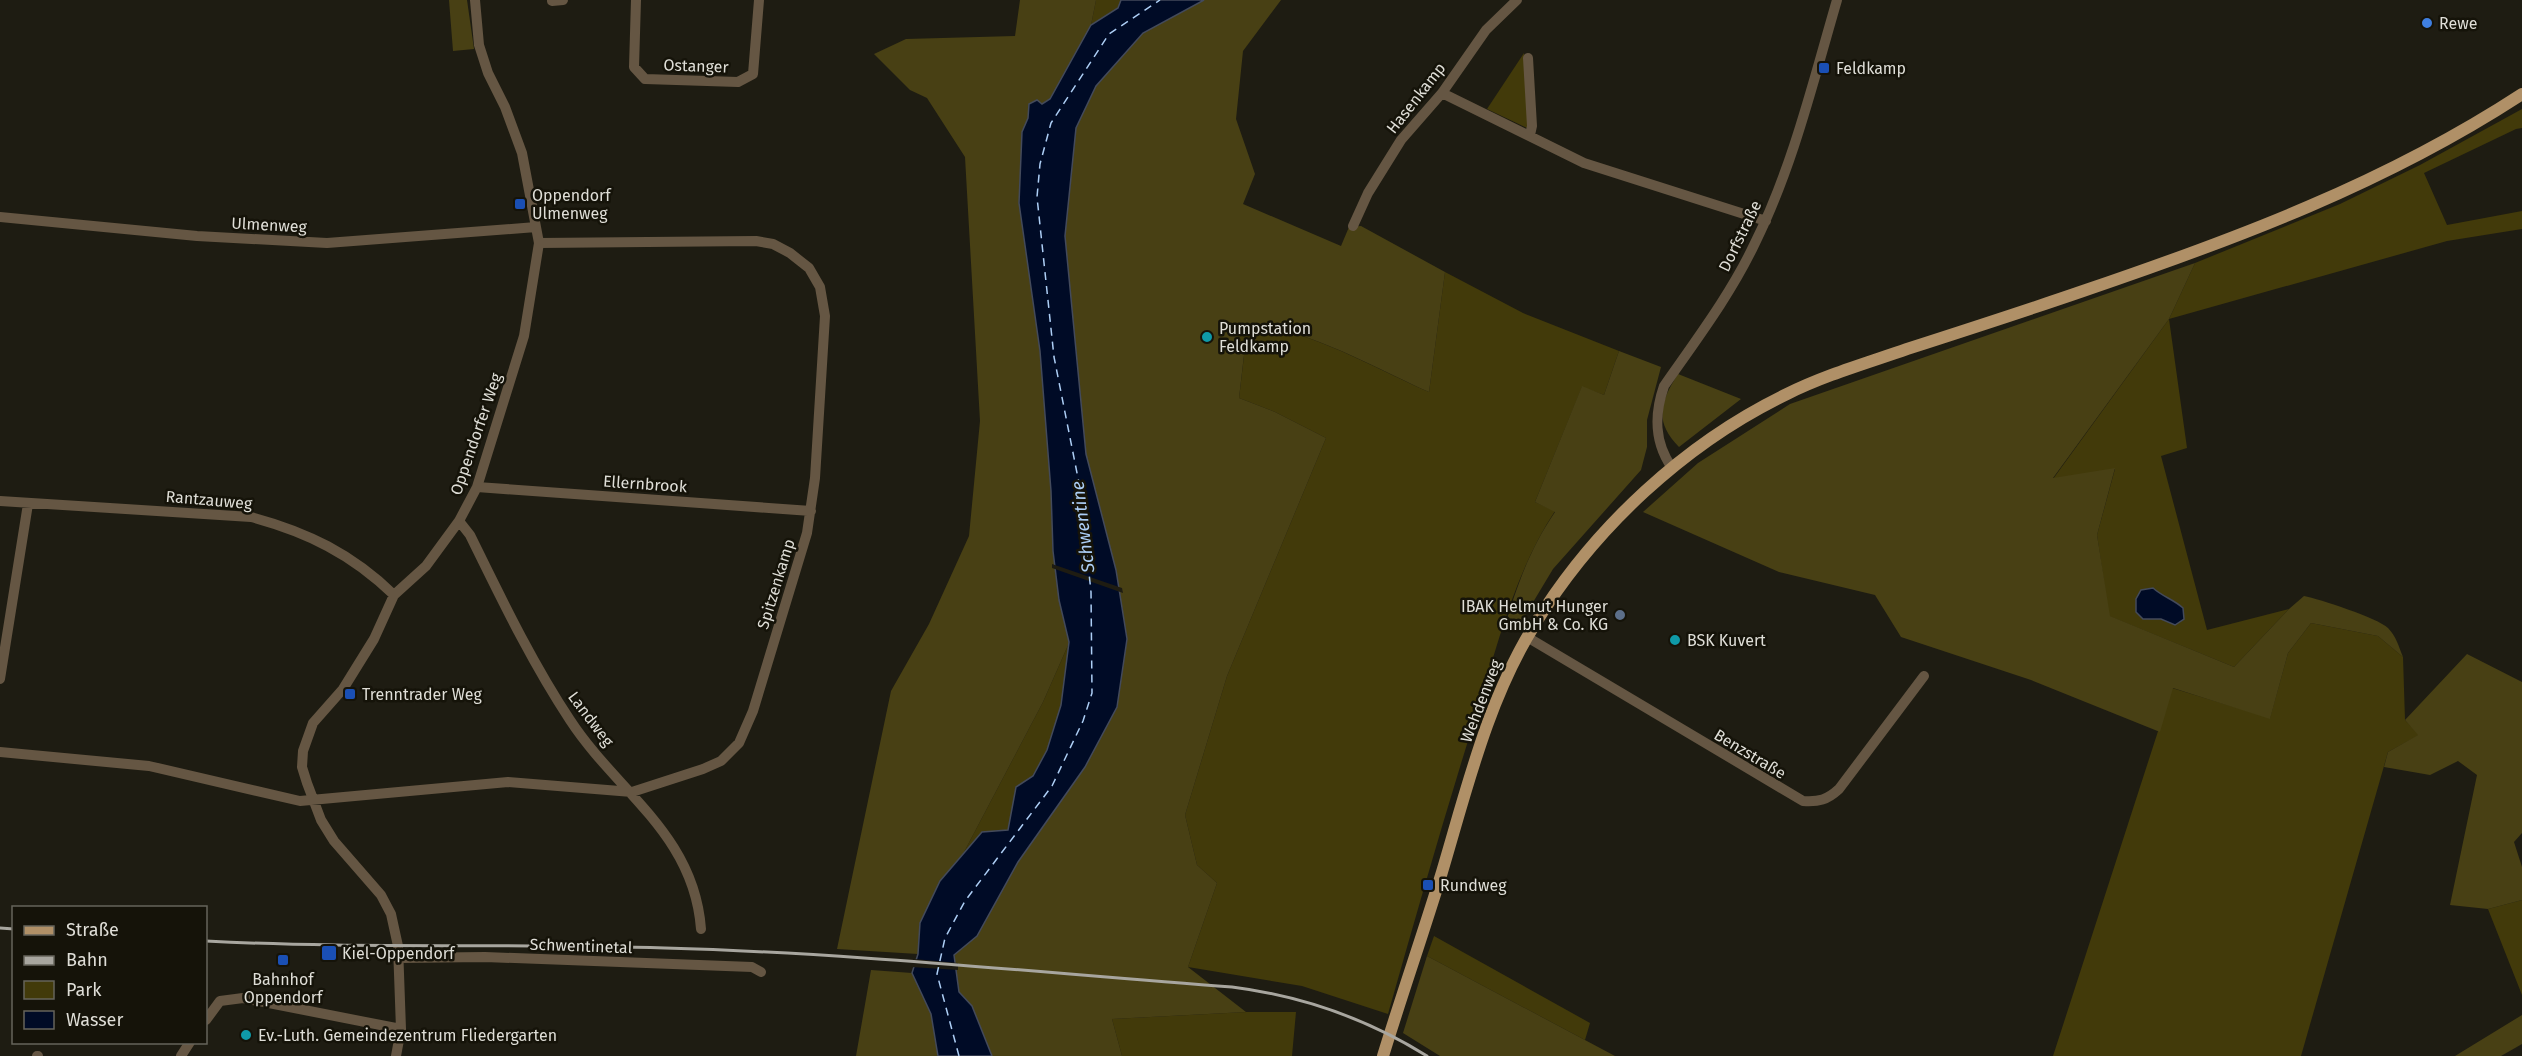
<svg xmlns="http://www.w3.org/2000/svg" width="2522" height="1056" font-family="'Fira Sans',sans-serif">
	<rect width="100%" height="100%" fill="#1e1c12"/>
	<!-- green -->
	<path fill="#423a0a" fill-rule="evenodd" d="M1096,0H1121L1118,8L1091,25Z
		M1524,53L1530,123L1527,128L1487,109Z
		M2522,109V128L2516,129L2424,173L2447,225L2522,211V229L2447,241L2169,319L2187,448L2161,456L2207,630L2289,609L2234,667L2109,616L2097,535L2115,469L2053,479L2169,319L2195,263L2340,204L2420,165ZM2153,588L2163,597L2175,624L2161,619Z
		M1445,272L1523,313L1619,351L1604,395L1582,387L1535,502L1555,511C1516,570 1498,642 1478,709C1446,810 1417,912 1388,1014L1302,986L1188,967L1217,883L1197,865L1185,815L1227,676L1326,438L1275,412L1239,398L1244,356L1236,351V335L1245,325C1302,325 1376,369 1429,392Z
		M2311,623L2378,636L2403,657L2405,720L2419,735L2388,752L2301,1056H2053L2172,688L2270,718L2288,653Z
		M1069,643L1061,705L1047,750L1033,776L1016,787L1008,831L963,854L1043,702Z
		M2522,900V995L2488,909Z
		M1434,936L1590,1023L1585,1040L1427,956Z
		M1246,1012H1296L1292,1056H1122L1112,1019Z"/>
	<!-- forest -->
	<path fill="#484014" d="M449,0H467L474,49L453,51Z
		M1020,0H1096L1091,25L1050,99L1042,104H1029L1028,118L1022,132L1019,203L1040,351L1051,491L1053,551L1059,600L1069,643L1043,702L963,854L940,882L920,923L918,954L837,949L891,691L929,624L969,536L980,421L965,157L927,98L910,90L874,54L906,39L1015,36Z
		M1204,0H1281L1243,51L1236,119L1255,174L1243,204L1341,246L1349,227L1361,226L1445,272L1429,392C1377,369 1302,325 1245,325L1236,335V351L1244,355L1239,398L1275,412L1326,438L1227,676L1185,815L1197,865L1217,883L1188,967L1246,1012L1112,1019L1122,1056H992L972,1006L959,992L954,955L977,936L1018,862L1085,767L1117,707L1127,639L1116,570L1086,454L1065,236L1076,128L1096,86L1143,33Z
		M2195,263L2169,319L2053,478L2115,468L2097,535L2110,616L2234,667L2289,609L2304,596C2319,599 2378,618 2388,628C2396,636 2399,647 2403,657L2378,636L2311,623L2288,653L2270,719L2173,688L2160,732L2031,680L1901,637L1875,595L1779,572L1643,512L1698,463L1790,404Z
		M1619,351L1661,367L1647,420V447L1641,470L1553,569L1520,624L1503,632C1517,586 1528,552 1555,512L1535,502L1582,386L1604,395Z
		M1678,374L1741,399L1679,447C1654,422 1660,402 1678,374Z
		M2467,654L2522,682V833L2514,842L2522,867V900L2488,909L2450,905L2477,775L2458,761L2430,775L2384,767L2388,752L2418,735L2405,720Z
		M1427,956L1615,1056H1440L1403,1033Z
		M871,970L912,973L931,1014L938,1056H856Z
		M2522,1015V1044L2501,1056H2455Z"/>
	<!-- water -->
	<path fill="#000b26" stroke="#434a5b" stroke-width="1.5" d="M1121,0H1204L1143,33L1096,86L1076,128L1065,236L1086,454L1116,570L1127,639L1117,707L1085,767L1018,862L977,936L954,955L959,992L972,1006L992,1056H938L931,1014L912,973L918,954L920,923L940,881L982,832L1008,830L1016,787L1033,776L1047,750L1061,705L1069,642L1059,600L1053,551L1051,491L1040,351L1019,203L1022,132L1028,118L1029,104L1037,100L1042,104L1050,99L1091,25L1118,8Z
		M2153,588C2163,597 2173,599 2183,608L2184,619L2175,625L2161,619H2143L2136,612V599L2141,590Z"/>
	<!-- pier -->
	<path fill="#1e1c12" d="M1052,564L1122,588L1123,593L1052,568Z
		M914,959L958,963V970L911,967Z"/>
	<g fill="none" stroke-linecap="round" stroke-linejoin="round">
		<!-- ferry -->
		<path stroke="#adcff6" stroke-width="1.5" stroke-dasharray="8 6" stroke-linecap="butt" d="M959,1056L937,974L945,938L965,901L1052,786L1083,721L1092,693L1091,592L1080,488L1054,357L1037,197L1040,164L1051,123L1109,34L1160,0"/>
		<!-- minor -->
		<path stroke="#655643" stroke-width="10" d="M636,0L634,67L645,79L738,82L753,74L759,0
			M552,1L563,0
			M1528,58L1532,126L1530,135
			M1442,93L1584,163L1766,221
			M0,217L197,236L327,243L536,227
			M1353,226L1368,193L1401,140L1442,93L1486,30L1517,0
			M1672,468C1654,442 1654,415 1664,386C1696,340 1731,294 1755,243C1793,166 1813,82 1837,0
			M477,487L811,511
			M0,501L251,517C307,532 352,554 394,595
			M459,521L470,535C501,598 531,661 570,720C617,792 694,834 701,929
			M1527,637L1803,801C1819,802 1827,800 1839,789L1924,676
			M0,679L28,504
			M0,752L149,766L300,801L508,782L632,792L703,769L721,761L739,743L753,711L807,533L815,478L825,316L820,287L809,268L790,253L773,244L756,241L539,243
			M398,958L485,957L752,967L761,972
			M206,1020L220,1001L243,998L401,1029
			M37,1056H38
			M181,1056L190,1042
			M396,1056L401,1029L398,946L391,914L381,895L334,841L321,820L307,783L302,767L303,751L313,723L343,689L374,639L394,595L426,566L459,521L477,487L524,336L539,243L522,153L505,107L488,73L479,45L475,0"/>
		<!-- major -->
		<path stroke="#b09067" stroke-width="12" d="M1383,1056C1402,994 1423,934 1442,872C1467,788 1488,699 1535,624C1594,528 1685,443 1787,394C1825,375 1867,363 1907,349C1966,330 2025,311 2083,291C2236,239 2386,183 2522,94"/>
		<!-- rail -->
		<path stroke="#a8a69f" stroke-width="3" d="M0,928L14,929
			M206,941C359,949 512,943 665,948C854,953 1043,973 1232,987C1303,996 1366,1018 1427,1056"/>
	</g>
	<!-- markers -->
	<circle fill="#3f7fe0" stroke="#151309" stroke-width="2" cx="2427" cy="23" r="6"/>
	<g fill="#1a4fb4" stroke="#151309" stroke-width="2">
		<rect x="1818" y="62" width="12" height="12" rx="3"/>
		<rect x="514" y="198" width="12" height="12" rx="3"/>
		<rect x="344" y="688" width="12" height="12" rx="3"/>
		<rect x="1422" y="879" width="12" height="12" rx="3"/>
		<rect x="321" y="945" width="16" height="16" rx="3"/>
		<rect x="277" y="954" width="12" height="12" rx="3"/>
	</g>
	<g fill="#0f9aa8" stroke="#151309" stroke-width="2">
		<circle cx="1207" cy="337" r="6"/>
		<circle cx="1675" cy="640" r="6"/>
		<circle cx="246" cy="1035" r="6"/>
	</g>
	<circle fill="#5c6f8a" stroke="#151309" stroke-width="2" cx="1620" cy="615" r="6"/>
	<g text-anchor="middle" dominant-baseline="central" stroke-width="5" stroke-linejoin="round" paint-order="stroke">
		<!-- poi labels -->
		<g font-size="16" fill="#dfded7" stroke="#151309" text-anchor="start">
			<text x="2439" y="23">Rewe</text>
			<text x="1836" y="68">Feldkamp</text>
			<text x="532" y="195">Oppendorf<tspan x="532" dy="18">Ulmenweg</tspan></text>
			<text x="1219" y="328">Pumpstation<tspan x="1219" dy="18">Feldkamp</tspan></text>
			<text x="1608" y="606" text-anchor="end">IBAK Helmut Hunger<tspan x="1608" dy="18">GmbH &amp; Co. KG</tspan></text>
			<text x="1687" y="640">BSK Kuvert</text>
			<text x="362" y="694">Trenntrader Weg</text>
			<text x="1440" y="885">Rundweg</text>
			<text x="342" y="953">Kiel-Oppendorf</text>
			<text x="283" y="979" text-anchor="middle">Bahnhof<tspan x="283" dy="18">Oppendorf</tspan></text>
			<text x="258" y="1035">Ev.-Luth. Gemeindezentrum Fliedergarten</text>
		</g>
		<!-- street labels -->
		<g font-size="16" fill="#dfded7" stroke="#151309">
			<text transform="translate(696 66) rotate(2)">Ostanger</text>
			<text transform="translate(1416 98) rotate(-52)">Hasenkamp</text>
			<text transform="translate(269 225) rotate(3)">Ulmenweg</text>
			<text transform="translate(1740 236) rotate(-64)">Dorfstraße</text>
			<text transform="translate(476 434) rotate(-71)">Oppendorfer Weg</text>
			<text transform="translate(645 484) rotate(4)">Ellernbrook</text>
			<text transform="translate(209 500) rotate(5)">Rantzauweg</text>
			<text transform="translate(776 584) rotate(-73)">Spitzenkamp</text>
			<text transform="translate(1481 701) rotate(-69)">Wehdenweg</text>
			<text transform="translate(591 719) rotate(53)">Landweg</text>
			<text transform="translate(1750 754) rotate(31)">Benzstraße</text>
			<text transform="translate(581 946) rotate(2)">Schwentinetal</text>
		</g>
		<!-- water labels -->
		<g font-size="18" font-style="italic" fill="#adcff6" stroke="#151309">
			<text transform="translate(1083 527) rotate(-97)">Schwentine</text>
		</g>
	</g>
	<!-- legend -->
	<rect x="12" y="906" width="195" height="138" fill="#151309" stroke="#66645b" stroke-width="1.5"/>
	<rect x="24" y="926" width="30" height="9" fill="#b09067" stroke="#66645b" stroke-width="1.5"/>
	<text x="66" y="936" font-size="18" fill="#dfded7">Straße</text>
	<rect x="24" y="956" width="30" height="9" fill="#a8a69f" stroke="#66645b" stroke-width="1.5"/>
	<text x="66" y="966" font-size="18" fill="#dfded7">Bahn</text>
	<rect x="24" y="981" width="30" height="18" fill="#423a0a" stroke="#66645b" stroke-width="1.5"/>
	<text x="66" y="996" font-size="18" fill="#dfded7">Park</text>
	<rect x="24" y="1011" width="30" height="18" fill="#000b26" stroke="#66645b" stroke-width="1.5"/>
	<text x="66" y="1026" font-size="18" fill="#dfded7">Wasser</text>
</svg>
